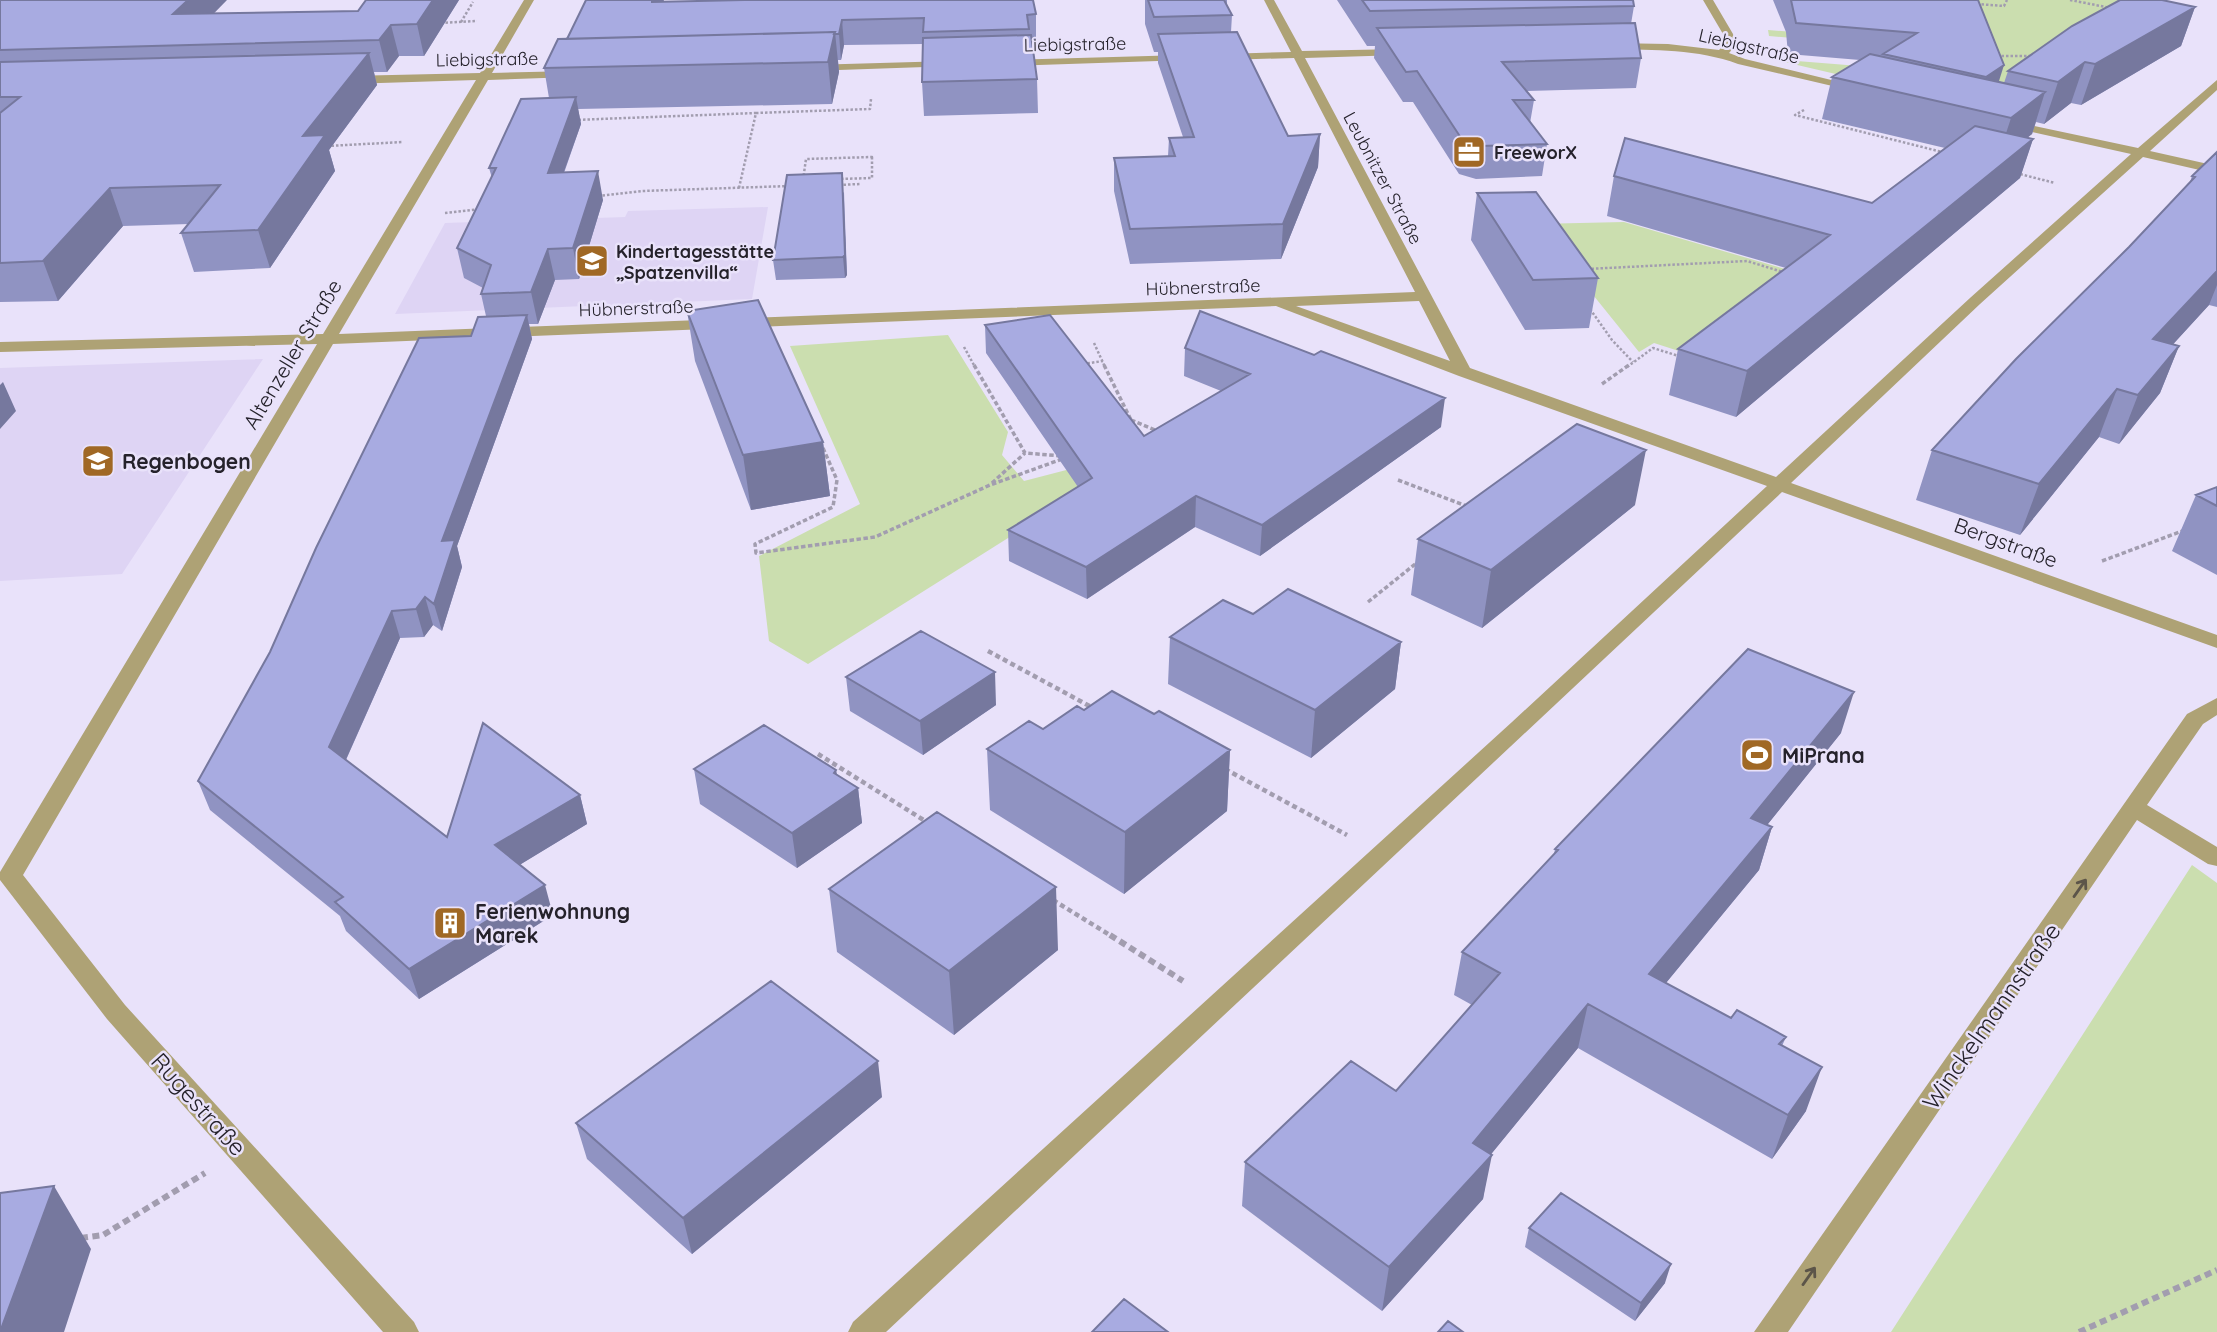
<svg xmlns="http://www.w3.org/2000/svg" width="2217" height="1332" font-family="Quicksand,sans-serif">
	<rect width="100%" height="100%" fill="#e9e2fa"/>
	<!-- built -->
	<path fill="#ded4f4" d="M768,207L752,299L395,314L445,223L625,217L628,211Z
		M263,359L122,574L0,581V368Z"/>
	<!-- green -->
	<path fill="#cbdeaf" d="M1923,0H2128L1977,107L1772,59L1972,75L1965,52L1769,36L1768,30L1844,36Z
		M1624,222L1795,272L1685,353L1654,343L1639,352L1536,224Z
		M948,335L1008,432L1002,455L1024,481L1151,448L808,664L769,641L759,556L860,504L790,346Z
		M2192,865L2217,883V1332H1891Z"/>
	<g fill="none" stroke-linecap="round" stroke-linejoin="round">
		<!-- path-far3 -->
		<path stroke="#a29daf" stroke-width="2.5" stroke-dasharray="2.5 2" stroke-linecap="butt" d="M2070,0L2111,8
			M1977,4L2004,6L2007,0
			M461,22L473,2
			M441,23L477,21
			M1997,56H2033
			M1804,110L1795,115L1946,153
			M756,113L870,109L871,99
			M574,120L756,113L739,188
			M327,146L403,142
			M872,157V178L803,180L806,159Z
			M2016,173L2055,183
			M839,185L860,184
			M598,196L642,191L789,186
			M445,213L482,209
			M1587,269L1747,261L1786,273
			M1590,309L1612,340L1633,362
			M1094,343L1105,367
			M964,347L975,367
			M1083,364L1103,361
			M1627,367L1653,348L1682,357"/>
		<!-- path-far2 -->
		<path stroke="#a29daf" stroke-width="3.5" stroke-dasharray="4.5 2.5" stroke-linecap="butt" d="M974,365L1025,453L1062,456
			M1104,365L1131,420
			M1602,384L1629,365
			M1131,420L1160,432
			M823,448L837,480L833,507L755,544L756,553L875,537L990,485L1065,458
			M1398,480L1469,507
			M992,483L1025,453
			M2102,561L2185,530
			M1368,602L1419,561"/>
		<!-- path-far1 -->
		<path stroke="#a29daf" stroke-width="4.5" stroke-dasharray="5 3.5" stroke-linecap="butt" d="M988,651L1095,709
			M818,754L930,824
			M1225,769L1347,835
			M1053,900L1113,937"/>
		<!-- path -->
		<path stroke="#a29daf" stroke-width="6" stroke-dasharray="7 4.5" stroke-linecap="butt" d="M1110,935L1183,981
			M81,1238L103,1235L205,1173
			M2079,1332L2217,1270"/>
		<!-- minor -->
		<path fill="#aea275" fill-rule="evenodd" d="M524,0H534L492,73L572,71L578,74L572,77L488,80L339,334L1415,292L1294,58L1223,60L1217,57L1223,54L1291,52L1264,0H1274L1302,51L1401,49L1407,52L1401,55L1305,58L1470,368L1776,477L1970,298L2131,154L2001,125V119L2138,148L2217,80V90L2150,151L2217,166V174L2143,157L1980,304L1791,483L2217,635V648L1782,492L886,1332H848L853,1322L1512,722L1767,486L1459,376L1276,306L333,344L23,875L125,1005L414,1322L419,1332H383L107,1019L0,880V872L317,344L0,352V342L323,334L476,80L348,84L342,80L348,76L480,73ZM1419,301L1450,361L1296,306Z
			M1703,0H1713L1733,34L1735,46L1729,53L1745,59L1864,88L1858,92L1738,64C1698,49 1654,50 1612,49L1606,46L1612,43L1668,44L1719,50L1723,46V34Z
			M1184,55L1190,58L1188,60L1006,66L1000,63L1006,60Z
			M950,61L956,64L954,66L810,71L804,68L810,65Z
			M2217,698V715L2203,724L2147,805L2217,847V866L2208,864L2137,820L1788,1332H1754L2187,714Z"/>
	</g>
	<!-- wall -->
	<path fill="#9093c2" d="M0,0L214,14L358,11L459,0L424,56H399L387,72H374L377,85L329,150L335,171L270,268L194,272L181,233L189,224L123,226L58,301L0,302Z
		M1145,0H1227V6L1232,15L1231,32L1288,136L1320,134L1318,167L1281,259L1130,264L1114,191V158L1168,156L1169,138L1183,137L1158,63V52H1154L1145,24Z
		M1337,0H1633L1634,6L1631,24L1641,58L1636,88L1527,91L1534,100L1530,123L1547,144L1542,176L1476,179L1459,174L1413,102H1403L1374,58L1375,46H1367Z
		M1773,0H1978L1998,81L2004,83L2008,71L2195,7L2181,46L2081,105L2071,103L2044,124L2036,122L2032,134L2027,138L2033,139L2020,178L1736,417L1669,395L1678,349L1786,268L1607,216L1614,176L1872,203L1945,148L1822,119L1832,77L1860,60L1788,54L1786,32Z
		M664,2L1036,14V40H1031L1037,79L1038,113L924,116L922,82L923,44L844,45L841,60H838L839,72L832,104L578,109L581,124L564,173L603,200L579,279L555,280L538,324H529L532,339L457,546L462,567L442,631L433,625L424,637L400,638L346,760L447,837L580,795L587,824L519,865L553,915L419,999L346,931L340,916L210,810L198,781L486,316L481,294L483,288L464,278L457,248L492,178L489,168L549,98L544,68L567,39Z
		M2217,152V307L2209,305L2173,344L2179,346L2160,393L2119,444L2099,437L2020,535L1916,500L1932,450L2129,247L2190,182L2192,176Z
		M844,192L847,275L845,278L776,280L773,260Z
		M1477,193L1598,278L1589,328L1525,330L1471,240Z
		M687,311L823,442L830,496L751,510L695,361Z
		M985,325L1144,436L1221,391L1184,376L1185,348L1441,427L1260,556L1195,527L1087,599L1009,561L1008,530L1078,487L986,353Z
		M2217,487V575L2172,551L2196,495Z
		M1635,505L1482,628L1411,595L1418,539Z
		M1253,614L1401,642L1395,689L1311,758L1168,684L1170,637Z
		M846,677L996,705L923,755L850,711Z
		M1084,710L1154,714L1230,750L1227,811L1124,894L990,810L987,749L1043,729Z
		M1841,733L1767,825L1772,827L1759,870L1666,983L1731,1018L1786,1037L1782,1046L1806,1111L1772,1159L1578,1048L1490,1155L1483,1199L1382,1311L1242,1206L1245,1162L1396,1091L1472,1005L1454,995L1462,952L1554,854L1555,849Z
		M694,769L836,770L837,775L858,788L862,823L797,868L700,804Z
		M829,889L1058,950L954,1035L837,952Z
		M882,1097L692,1254L587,1159L576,1123Z
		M1529,1228L1665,1283L1635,1321L1525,1247Z"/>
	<!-- shaded-wall -->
	<path fill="#76789e" d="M188,0H227L182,46L173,14Z
		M433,0H459L424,56L417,24Z
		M652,0H664L655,27L652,2Z
		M2195,7L2181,46L2081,105L2095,64Z
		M842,20L844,45L841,60L839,34Z
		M391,25L399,56L387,72L379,40Z
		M835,32L839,72L832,104L828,62Z
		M369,53L377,85L329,150L335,171L270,268L258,230L303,136Z
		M2085,62L2071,103L2044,124L2058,82Z
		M2004,65L1994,97L1976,109L1986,77Z
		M2045,92L2032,134L1997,161L2011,118Z
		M576,97L581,124L553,202L548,173Z
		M1320,134L1318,167L1281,259L1283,224Z
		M2033,139L2020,178L1736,417L1747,371Z
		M598,171L603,200L579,279L573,248Z
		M842,173L847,275L845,278L843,257Z
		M110,188L123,226L58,301L43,261Z
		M548,249L555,280L538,324L531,292Z
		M2217,271V285L2209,305L2135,386L2153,339Z
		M527,315L532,339L457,546L462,567L442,631L434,604L442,541Z
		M2179,346L2160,393L2119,444L2138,395Z
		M3,382L16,411L0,429V385Z
		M2117,389L2099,437L2020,535L2039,484Z
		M1445,398L1441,427L1260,556L1262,525Z
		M823,442L830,496L751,510L743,455Z
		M1646,450L1635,505L1482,628L1491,570Z
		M1196,496L1195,527L1087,599L1086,567Z
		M425,597L433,625L424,637L416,609Z
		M392,611L400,638L339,775L329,747Z
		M1401,642L1395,689L1311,758L1315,710Z
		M995,672L996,705L923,755L920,721Z
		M1854,692L1841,733L1739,860L1751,818Z
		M1230,750L1227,811L1124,894L1125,832Z
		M836,770L840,801L858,788L862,823L797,868L792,833Z
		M580,795L587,824L503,875L495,845Z
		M1772,827L1759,870L1637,1018L1649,974Z
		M545,885L553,915L419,999L409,969Z
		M1056,887L1058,950L954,1035L949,971Z
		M1588,1004L1578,1048L1475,1174L1492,1155L1483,1199L1382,1311L1389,1267L1473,1143Z
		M878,1061L882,1097L692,1254L683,1218Z
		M1822,1067L1806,1111L1772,1159L1788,1115Z
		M54,1186L91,1249L64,1332H0Z
		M1671,1264L1665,1283L1635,1321L1641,1303Z"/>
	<!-- building -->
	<path fill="#a8abe1" stroke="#76789e" stroke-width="2" d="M0,0H188L173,14L358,11L366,0H433L417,24L391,25L379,40L0,50Z
		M586,0H652V2L744,0H1033L1036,14L1027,15L1029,29L923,32L924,18L842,20L839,34H834L835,32L567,39Z
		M1148,0H1224L1232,15L1154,17Z
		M1362,0H1633L1634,6L1370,11Z
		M1791,0H1978L2004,65L1986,77L1883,54L1917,33L1796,23Z
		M2120,0H2162L2195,7L2095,64L2085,62L2058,82L2008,71L2072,26Z
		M1635,23L1641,58L1502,62L1534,100H1513L1547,144L1480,146L1463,141L1417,71L1406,72L1377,28Z
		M835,32L828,62L544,68L558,39Z
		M1237,32L1288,136L1320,134L1283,224L1130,229L1114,158L1175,156L1169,138L1194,137L1158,34Z
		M1031,35L1037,79L922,82L923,38Z
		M369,53L303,136L325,135L258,230L181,233L220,185L110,188L43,261L0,263V113L20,97H0V62Z
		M1870,54L2045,92L2011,118L1832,77Z
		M576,97L548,173L598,171L573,248L548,249L531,292L481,294L491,265L457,248L496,168H489L521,99Z
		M1975,126L2033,139L1747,371L1678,349L1830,235L1614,176L1625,138L1872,203Z
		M2217,152V271L2153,339L2179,346L2138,395L2117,389L2039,484L1932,450L2016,359L2129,247L2195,177L2192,176Z
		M842,173L845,255L843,257L773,260L787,175Z
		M1536,192L1598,278L1533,280L1477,193Z
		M758,300L823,442L743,455L687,311Z
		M1200,311L1314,355L1321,351L1445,398L1262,525L1196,496L1086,567L1008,530L1092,478L985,325L1050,315L1144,436L1250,374L1185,348Z
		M527,315L442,541L455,540L434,604L425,597L416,609L392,611L329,747L447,837L483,723L580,795L495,845L545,885L409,969L335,902L343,897L198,781L270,652L316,548L419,338L471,336L478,317Z
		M1577,424L1646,450L1491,570L1418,539Z
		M2217,487V506L2196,495Z
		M1288,589L1401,642L1315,710L1170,637L1223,600L1253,614Z
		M921,631L995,672L920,721L846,677Z
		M1748,649L1854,692L1751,818L1772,827L1649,974L1731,1018L1737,1010L1786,1037L1779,1044L1822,1067L1788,1115L1588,1004L1473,1143L1492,1155L1389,1267L1245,1162L1351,1061L1396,1091L1500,973L1462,952L1558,850L1555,849Z
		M1112,691L1154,714L1159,711L1230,750L1125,832L987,749L1029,721L1043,729L1077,706L1084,710Z
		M764,725L836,770L834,773L858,788L792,833L694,769Z
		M937,812L1056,887L949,971L829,889Z
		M771,981L878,1061L683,1218L576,1123Z
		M54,1186L0,1332V1193Z
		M1561,1193L1671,1264L1641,1303L1529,1228Z
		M1124,1299L1168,1332H1092Z
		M1448,1321L1463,1332H1438Z"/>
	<!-- one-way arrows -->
	<defs><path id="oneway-shaft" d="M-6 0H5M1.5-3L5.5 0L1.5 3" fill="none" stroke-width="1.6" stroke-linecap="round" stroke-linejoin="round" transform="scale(1.75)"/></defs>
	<g stroke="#5c5549">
		<use href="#oneway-shaft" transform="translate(2080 888) rotate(-55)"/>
		<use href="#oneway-shaft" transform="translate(1809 1276) rotate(-55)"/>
	</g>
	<!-- icons -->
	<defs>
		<symbol id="office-square" viewBox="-11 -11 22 22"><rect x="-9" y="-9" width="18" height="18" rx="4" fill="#a06825" stroke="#e9e2fa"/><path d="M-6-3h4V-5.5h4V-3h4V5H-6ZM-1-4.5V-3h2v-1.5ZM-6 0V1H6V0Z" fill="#fff"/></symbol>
		<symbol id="school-square" viewBox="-11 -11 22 22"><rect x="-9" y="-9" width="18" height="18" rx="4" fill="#a06825" stroke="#e9e2fa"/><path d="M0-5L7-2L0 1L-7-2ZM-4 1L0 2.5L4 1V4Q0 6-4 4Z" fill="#fff"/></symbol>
		<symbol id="stadium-square" viewBox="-11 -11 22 22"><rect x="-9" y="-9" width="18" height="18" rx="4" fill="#a06825" stroke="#e9e2fa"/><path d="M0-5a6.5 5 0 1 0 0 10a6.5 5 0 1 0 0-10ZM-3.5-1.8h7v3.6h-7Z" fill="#fff"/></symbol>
		<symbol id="building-square" viewBox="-11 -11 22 22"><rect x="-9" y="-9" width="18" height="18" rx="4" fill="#a06825" stroke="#e9e2fa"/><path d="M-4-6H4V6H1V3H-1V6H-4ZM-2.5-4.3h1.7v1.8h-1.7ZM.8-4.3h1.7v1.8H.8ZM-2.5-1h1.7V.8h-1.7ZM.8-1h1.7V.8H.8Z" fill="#fff"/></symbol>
	</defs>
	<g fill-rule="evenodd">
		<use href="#office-square" x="1450" y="133" width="38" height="38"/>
		<use href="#school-square" x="573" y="242" width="38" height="38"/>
		<use href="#school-square" x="79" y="442" width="38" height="38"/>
		<use href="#stadium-square" x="1738" y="736" width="38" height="38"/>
		<use href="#building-square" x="431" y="904" width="38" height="38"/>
	</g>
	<g text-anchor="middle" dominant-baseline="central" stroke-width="5" stroke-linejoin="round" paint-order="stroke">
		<!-- far-street labels -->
		<g font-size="18" fill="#25222b" stroke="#e9e2fa">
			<text transform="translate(1075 44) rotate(-1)">Liebigstraße</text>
			<text transform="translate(1749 46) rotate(13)">Liebigstraße</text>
			<text transform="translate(487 59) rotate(-1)">Liebigstraße</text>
			<text transform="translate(1383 178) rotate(62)">Leubnitzer Straße</text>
			<text transform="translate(1203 287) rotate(-2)">Hübnerstraße</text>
			<text transform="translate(636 308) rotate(-2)">Hübnerstraße</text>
		</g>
		<!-- far-poi labels -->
		<g font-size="18" font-weight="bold" fill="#25222b" stroke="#e9e2fa" text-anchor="start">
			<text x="1494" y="152">FreeworX</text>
			<text x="616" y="251">Kindertagesstätte<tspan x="616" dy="21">„Spatzenvilla“</tspan></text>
		</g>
		<!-- street labels -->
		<g font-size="21" fill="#25222b" stroke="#e9e2fa">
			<text transform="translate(292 354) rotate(-59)">Altenzeller Straße</text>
			<text transform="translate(2006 542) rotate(20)">Bergstraße</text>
		</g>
		<!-- poi labels -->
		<g font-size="21" font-weight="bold" fill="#25222b" stroke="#e9e2fa" text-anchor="start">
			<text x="122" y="461">Regenbogen</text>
			<text x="1782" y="755">MiPrana</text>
			<text x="475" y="911">Ferienwohnung<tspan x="475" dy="24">Marek</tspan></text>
		</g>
		<!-- near-street labels -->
		<g font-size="24" fill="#25222b" stroke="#e9e2fa">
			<text transform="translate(1991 1016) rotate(-55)">Winckelmannstraße</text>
			<text transform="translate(199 1104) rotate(48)">Rugestraße</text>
		</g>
	</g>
</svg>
